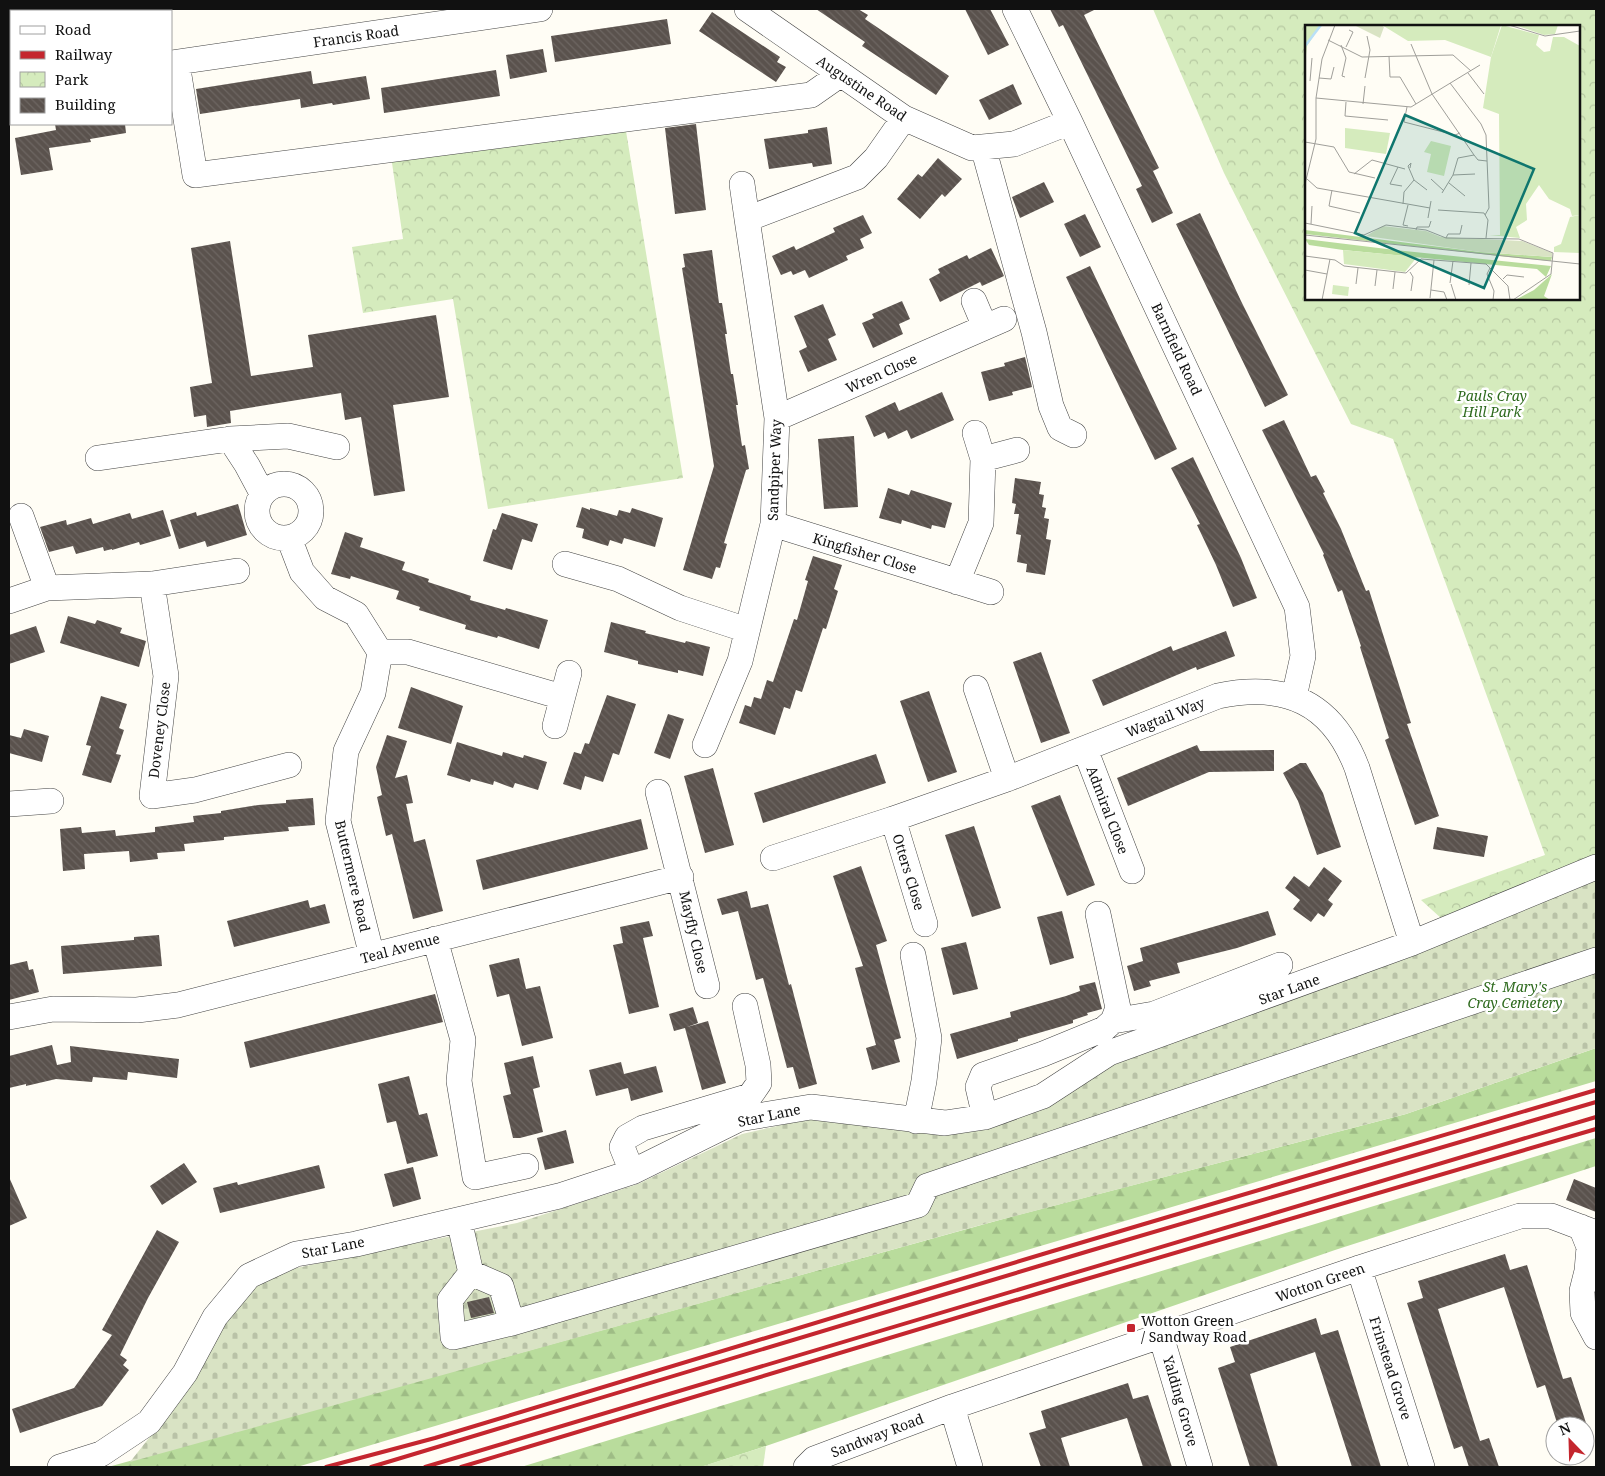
<svg xmlns="http://www.w3.org/2000/svg" width="1605" height="1476" font-family="'Noto Serif',serif">
	<defs>
		<pattern id="forest-firs" width="22" height="20" patternUnits="userSpaceOnUse" patternTransform="scale(1.25)"><rect width="22" height="20" fill="#b9dc9c"/><path d="M5 1l3.5 6h-7zM16 11l3.5 6h-7z" fill="#9ebc85"/></pattern>
		<pattern id="cemetery-stones" width="16" height="16" patternUnits="userSpaceOnUse" patternTransform="scale(1.25)"><rect width="16" height="16" fill="#d9e3c4"/><path d="M2 7V4a2 2 0 0 1 4 0v3zM10 15v-3a2 2 0 0 1 4 0v3z" fill="#b9c2a7"/></pattern>
		<pattern id="park-crowns" width="20" height="18" patternUnits="userSpaceOnUse" patternTransform="scale(1.25)"><rect width="20" height="18" fill="#d5ebbd"/><path d="M2 6a3 3 0 1 1 6 0M12 15a3 3 0 1 1 6 0" fill="none" stroke="#b6c8a1"/></pattern>
		<pattern id="building-back-hatch" width="6" height="6" patternUnits="userSpaceOnUse" patternTransform="scale(1.25)"><rect width="6" height="6" fill="#5a524d"/><path d="M-1 5l2 2M0 0l6 6M5-1l2 2" fill="none" stroke="#6d6662"/></pattern>
	</defs>
	<rect width="100%" height="100%" fill="#fffdf5"/>
	<!-- forest -->
	<path fill="url(#forest-firs)" d="M1596,1048V1081L297,1467H108L1003,1219L1406,1114Z
		M1596,1138V1166L1335,1250L766,1446L701,1467H521Z"/>
	<!-- cemetery -->
	<path fill="url(#cemetery-stones)" d="M1596,880V1048L1406,1114L988,1223L130,1462L179,1400L222,1319L265,1275L360,1254L517,1223L638,1184L742,1134L820,1116L925,1132L1111,1060Z"/>
	<!-- park -->
	<path fill="url(#park-crowns)" fill-rule="evenodd" d="M1153,9H1596V855L1442,919L1421,900L1545,855L1393,439L1351,424L1224,173ZM1306,26H1579V299H1306Z
		M625,125L683,478L488,509L453,299L363,313L352,247L403,239L391,156Z
		M766,1446L763,1467H700Z"/>
	<!-- building -->
	<path fill="url(#building-back-hatch)" d="M816,9H858L868,15L865,19L949,76L936,95L862,46L865,42Z
		M965,9H990L1009,45L988,55Z
		M1050,9H1096L1084,15L1159,168L1153,171L1173,213L1152,223L1136,189L1142,186L1123,147L1063,25L1059,27Z
		M712,12L780,57L777,62L786,67L776,82L699,31Z
		M667,19L671,44L555,62L551,36Z
		M543,49L547,72L510,79L506,55Z
		M496,70L500,96L384,113L381,88Z
		M311,71L313,84L366,76L370,99L333,105L332,103L301,108L300,99L200,114L196,89Z
		M1013,84L1022,104L989,120L979,100Z
		M55,124H125L126,133L90,139L91,142L49,148L53,170L21,175L15,138L56,130Z
		M696,124L706,210L675,214L665,128Z
		M827,127L832,164L813,167L812,163L769,169L764,139L808,133V130Z
		M938,158L962,179L945,197L942,194L920,219L897,199L918,174L922,177Z
		M1044,182L1054,202L1020,218L1012,197Z
		M1200,213L1241,301L1288,395L1265,407L1176,224Z
		M1085,214L1101,247L1080,257L1064,224Z
		M863,215L872,233L860,239L864,248L846,256L848,260L809,278L805,270L793,275L791,271L781,275L772,256L794,246L796,250L835,232L833,228Z
		M230,241L251,376L313,367L308,335L436,315L449,397L393,405L405,491L374,496L361,417L345,420L341,393L230,411L231,423L207,427L206,415L194,417L190,387L212,383L191,248Z
		M991,248L1004,276L982,286L980,282L940,302L929,279L940,273L938,269L967,255L969,259Z
		M712,250L719,303H722L727,334H725L731,374H733L738,405H736L739,426L742,446L745,445L749,469L746,470L724,543L727,544L720,568L716,567L712,579L683,570L714,466L682,268L685,267L683,254Z
		M1090,266L1177,449L1155,460L1066,277Z
		M902,301L910,319L899,324L903,334L873,348L862,323L874,318L872,314Z
		M823,304L836,335L828,339L837,360L808,372L799,351L807,347L794,316Z
		M1025,357L1032,387L1012,392L1013,395L989,401L981,372L1005,366L1004,363Z
		M942,392L954,420L911,439L907,430L888,439L885,432L874,437L865,416L895,402L899,411Z
		M1284,420L1311,477L1316,475L1325,492L1323,493L1341,529L1366,591L1369,590L1411,723L1407,724L1439,816L1415,825L1385,740L1389,738L1360,647L1361,646L1342,590L1338,592L1323,555L1324,554L1262,430Z
		M854,436L858,507L824,509L818,439Z
		M1193,457L1241,558L1257,598L1233,607L1216,565L1197,525L1200,524L1171,468Z
		M1015,478L1041,482L1039,494L1044,495L1042,507L1046,508L1044,518L1049,519L1046,539L1051,540L1045,575L1026,572L1027,564L1017,562L1021,535L1016,534L1019,514H1014L1016,504L1012,503Z
		M888,488L909,495L911,490L952,503L945,528L932,525L931,529L902,520L901,524L879,518Z
		M238,504L247,535L207,547L205,541L179,549L170,520L196,512L197,516Z
		M582,507L590,510V508L617,516L619,510L630,513L632,508L663,518L655,547L624,538L622,544L610,540L608,546L582,538L584,529L576,527Z
		M163,510L171,536L140,545L139,542L112,550V549L104,551L103,547L76,554L73,546L49,552L40,527L66,520L67,525L91,518L93,524L130,513L132,519Z
		M502,513L538,524L532,542L522,539L512,570L483,561L493,529L496,530Z
		M345,532L363,538L360,547L405,562L402,570L429,579L428,582L471,596L470,600L505,610L506,608L548,620L539,649L498,636L497,638L465,629L466,625L419,610L420,607L396,599L399,591L351,576L350,579L331,574Z
		M813,556L842,565L834,589L838,591L826,629L823,628L802,692L796,690L790,709L784,707L775,735L739,723L745,705L751,707L754,697L761,699L767,680L773,682L794,619L797,620L808,581L805,580Z
		M68,616L95,624L97,620L122,628L120,633L146,641L139,667L60,643Z
		M611,622L646,631L645,633L685,643L686,641L710,647L703,676L678,670V673L638,664V661L604,652Z
		M36,626L45,652L9,664V635Z
		M1226,631L1235,656L1197,670L1196,667L1103,706L1092,680L1171,646L1173,651Z
		M1041,652L1070,733L1041,743L1013,662Z
		M411,687L463,706L451,744L398,728Z
		M929,691L957,772L928,782L900,701Z
		M607,695L636,704L619,755L613,753L603,782L585,776L581,790L563,784L574,752L581,754L585,743L589,744Z
		M101,696L127,704L119,728L124,730L116,754L121,755L111,783L82,775L91,746L86,745Z
		M668,714L684,719L670,759L654,753Z
		M24,729L49,736L42,762L9,753V735L21,738Z
		M387,735L407,741L395,778L407,775L413,803L406,804L414,842L425,839L443,911L413,919L392,834L386,836L377,797L382,795L376,767Z
		M457,742L502,756L503,752L523,758L524,755L547,762L538,790L515,783L513,788L494,781L493,785L471,779L470,782L447,775Z
		M1197,745L1200,751L1274,750V771L1209,772L1128,806L1117,778Z
		M876,754L886,783L763,823L754,793Z
		M1300,763H1306L1323,793L1341,847L1317,855L1298,801L1283,773Z
		M713,768L734,845L705,853L684,776Z
		M1060,795L1095,885L1067,896L1031,806Z
		M313,798L315,825L288,827L289,831L224,837V840L184,844L185,851L157,853L158,859L130,862L129,851L84,854L85,869L63,871L60,829L81,827L82,833L115,830L116,836L155,832V827L194,822L193,816L221,813V811L258,805L286,803V800Z
		M641,819L648,849L483,890L476,860Z
		M974,826L1001,908L972,917L945,835Z
		M1437,827L1488,836L1484,857L1433,849Z
		M861,866L887,941L876,945L901,1038L894,1040L900,1062L872,1070L866,1048L876,1045L855,968L863,966L833,876Z
		M1324,867L1342,881L1328,900L1333,904L1324,917L1318,913L1311,922L1293,909L1300,900L1285,888L1294,876L1309,887Z
		M747,891L751,908L768,904L789,985L791,984L817,1084L799,1089L793,1067L787,1068L763,978L756,980L738,911L722,915L717,899Z
		M308,900L310,908L325,904L330,923L234,947L227,921Z
		M1062,911L1074,958L1050,965L1037,917Z
		M1268,911L1276,935L1237,948L1177,963L1180,973L1149,981L1151,986L1134,991L1127,966L1143,961L1140,948Z
		M649,921L653,936L643,938L659,1007L629,1014L613,945L623,943L620,927Z
		M159,935L162,966L63,974L61,946L134,940V937Z
		M966,942L978,989L953,995L941,948Z
		M519,958L526,989L540,986L553,1038L522,1046L509,994L497,997L489,965Z
		M27,961L29,970L33,969L39,992L9,1000V965Z
		M1095,982L1102,1009L1087,1013L1088,1015L1073,1020V1023L1018,1039V1041L957,1059L950,1034L1011,1017L1010,1012L1066,996L1080,991L1079,986Z
		M435,994L443,1022L250,1068L244,1042Z
		M693,1007L698,1023L687,1027L708,1021L726,1083L702,1090L685,1028L674,1031L669,1014Z
		M52,1045L57,1065L71,1062L70,1046L179,1059L177,1078L128,1072L127,1080L93,1077L92,1082L56,1079L26,1086V1084L9,1088V1056Z
		M533,1056L540,1087L533,1089L543,1132L520,1138H513L503,1096L511,1094L504,1063Z
		M621,1062L627,1086L624,1074L656,1066L663,1092L631,1101L628,1088L596,1096L589,1070Z
		M409,1076L419,1115L427,1113L438,1156L407,1164L396,1121L387,1123L378,1084Z
		M566,1130L574,1163L545,1170L537,1138Z
		M184,1163L197,1182L162,1205L150,1186Z
		M319,1165L325,1188L220,1213L213,1188L237,1182L238,1185Z
		M413,1167L421,1199L393,1207L384,1174Z
		M9,1177L27,1218L9,1226Z
		M1574,1179L1596,1188V1212L1566,1200Z
		M157,1230L179,1242L148,1298L120,1355L127,1360L123,1365L129,1370L102,1406L20,1433L12,1409L74,1388L112,1335L102,1330Z
		M1505,1254L1510,1270L1527,1265L1563,1379L1571,1377L1587,1426H1558L1545,1385L1537,1388L1504,1287L1438,1309L1480,1441L1489,1438L1499,1467H1469L1462,1446L1454,1449L1407,1303L1423,1298L1418,1281Z
		M489,1297L494,1313L471,1318L467,1302Z
		M1316,1318L1321,1335L1338,1330L1381,1467H1352L1315,1352L1250,1374L1278,1467H1250L1218,1368L1235,1362L1230,1347Z
		M1128,1383L1133,1399L1148,1395L1172,1467H1143L1127,1418L1061,1438L1070,1467H1041L1029,1433L1046,1428L1041,1411Z"/>
	<g fill="none" stroke-linecap="round" stroke-linejoin="round">
		<defs>
			<path id="minor" d="M747,9L904,118L972,148L1014,144L1070,122
				M1015,9L1070,122L1297,607L1303,656L1294,697
				M9,34L11,45
				M171,63L540,9
				M177,63L195,175L811,95L841,74
				M983,147L1034,332L1051,406L1060,428L1074,435
				M742,184L747,219
				M974,301L985,327
				M777,418L1004,319
				M230,439L288,436L337,447
				M98,458L230,439L247,465L262,493
				M983,459L1017,450
				M257 511a27 27 0 1 1 54 0a27 27 0 1 1-54 0Z
				M21,516L47,588
				M773,524L991,592
				M289,538L302,572L325,598L356,614L380,652L373,693L346,751L338,821L372,956
				M565,564L618,579L680,608L747,630
				M957,582L981,523L983,459L975,433
				M152,584L166,676L152,796L195,790L289,765
				M9,601L47,588L152,584L237,571
				M380,652H408L562,697
				M976,688L1007,779
				M555,726L569,673
				M705,745L740,661L773,524L777,418L747,219L857,177L876,158L904,118
				M1085,749L1132,871
				M658,792L707,986
				M9,804L51,801
				M893,819L925,924
				M773,858L893,819L1007,779L1218,696C1285,682 1332,702 1357,768L1412,943
				M435,939L463,1040L459,1081L475,1177L526,1166
				M913,955L929,1038L924,1081L916,1121
				M9,1017L53,1009L137,1010L178,1005L681,877
				M1113,1021L1154,1014L1280,965
				M985,1117L978,1087L983,1075L1043,1054L1104,1029L1113,1021L1118,1008L1098,914
				M632,1172L622,1147L627,1137L643,1128L750,1096L759,1083L758,1065L745,1006
				M459,1220L471,1273
				M1581,1227L1589,1247L1587,1271L1582,1291L1583,1313L1596,1337
				M1359,1268L1422,1467
				M471,1273L501,1286L512,1323L453,1337L450,1300Z
				M512,1323L918,1205L927,1186L1596,960
				M1161,1336L1200,1467
				M952,1407L970,1467
				M60,1467L101,1454L149,1422L185,1373L215,1317L249,1276L296,1254L356,1244L559,1196L632,1172L739,1119L811,1107L945,1123L985,1117L1043,1096L1109,1053L1412,943L1596,867
				M806,1467L814,1459L952,1407L1359,1268L1520,1216H1551L1596,1233"/>
		</defs>
		<!-- minor casing -->
		<use href="#minor" stroke="#444" stroke-width="26"/>
		<!-- minor -->
		<use href="#minor" stroke="#fff" stroke-width="25"/>
		<!-- rail -->
		<path stroke="#c4262e" stroke-width="4" d="M326,1467L435,1438L1053,1251L1596,1090
			M371,1467L1089,1251L1596,1102
			M425,1467C815,1348 1206,1235 1596,1117
			M461,1467L1066,1285L1596,1129"/>
	</g>
	<!-- markers -->
	<rect fill="#c4262e" stroke="#fff" stroke-width="2" x="1126" y="1323" width="10" height="10" rx="2.5"/>
	<g text-anchor="middle" dominant-baseline="central" stroke-width="5" stroke-linejoin="round" paint-order="stroke">
		<!-- street labels -->
		<g font-size="14" fill="#111" stroke="#fff">
			<text transform="translate(356 36) rotate(-8)">Francis Road</text>
			<text transform="translate(862 88) rotate(34)">Augustine Road</text>
			<text transform="translate(1177 349) rotate(65)">Barnfield Road</text>
			<text transform="translate(881 373) rotate(-24)">Wren Close</text>
			<text transform="translate(774 470) rotate(-88)">Sandpiper Way</text>
			<text transform="translate(865 553) rotate(17)">Kingfisher Close</text>
			<text transform="translate(1165 717) rotate(-22)">Wagtail Way</text>
			<text transform="translate(159 730) rotate(-83)">Doveney Close</text>
			<text transform="translate(1108 810) rotate(69)">Admiral Close</text>
			<text transform="translate(909 872) rotate(73)">Otters Close</text>
			<text transform="translate(353 876) rotate(77)">Buttermere Road</text>
			<text transform="translate(694 932) rotate(77)">Mayfly Close</text>
			<text transform="translate(400 948) rotate(-15)">Teal Avenue</text>
			<text transform="translate(1289 989) rotate(-20)">Star Lane</text>
			<text transform="translate(769 1115) rotate(-12)">Star Lane</text>
			<text transform="translate(333 1247) rotate(-11)">Star Lane</text>
			<text transform="translate(1320 1282) rotate(-19)">Wotton Green</text>
			<text transform="translate(1391 1368) rotate(72)">Frinstead Grove</text>
			<text transform="translate(1181 1401) rotate(74)">Yalding Grove</text>
			<text transform="translate(877 1435) rotate(-21)">Sandway Road</text>
		</g>
		<!-- park labels -->
		<g font-size="14" font-style="italic" fill="#2f6b1f" stroke="#fff">
			<text x="1492" y="395">Pauls Cray<tspan x="1492" dy="16">Hill Park</tspan></text>
			<text x="1515" y="986">St. Mary's<tspan x="1515" dy="16">Cray Cemetery</tspan></text>
		</g>
		<!-- poi labels -->
		<g font-size="14" fill="#111" stroke="#fff" text-anchor="start">
			<text x="1141" y="1320">Wotton Green<tspan x="1141" dy="16">/ Sandway Road</tspan></text>
		</g>
	</g>
	<!-- overview -->
	<g transform="translate(1305 25)">
		<rect width="275" height="275" fill="#fffdf5"/>
		<path d="M77,0H196L186,32L140,15L103,16ZM210,0H253L250,9L239,10ZM275,190V228L249,227V222L256,219L265,192ZM28,260L44,262L43,271L27,269Z" fill="#d5ebbd"/>
		<path d="M0,205L175,227L247,232L246,236L203,232L0,209ZM0,214L90,225L246,241L241,252L232,244L38,225L4,220ZM247,249L239,271L245,275H210L229,265Z" fill="#b9dc9c"/>
		<path d="M49,0H76L79,2L75,13ZM78,201L121,206L136,212L217,216L247,228V232L175,227L61,211Z" fill="#d9e3c4"/>
		<path d="M0,0H16L2,21L1,30ZM197,0L234,10L231,20L239,27L245,26L248,12H259L275,21V190L267,191L265,184L244,174L234,160L221,179L222,195L211,202L215,213L184,210H195L194,89L178,83L186,32ZM126,116L146,121L139,151L122,147L126,129L119,127ZM38,225L112,232L100,247L39,239Z" fill="#d5ebbd"/>
		<path d="M40,103L85,108L81,129L40,123Z" fill="#d5ebbd"/>
		<path fill="none" stroke="#b9e0f7" stroke-width="2.5" d="M0,21L16,0"/>
		<path fill="none" stroke="#a09f9a" stroke-width="1" d="M204,0L240,11L275,6M23,15L57,32L148,30L166,46M106,19L127,69L169,130L173,135L182,136M36,20L41,33L37,51L40,52M41,22L48,7L44,5M84,31L85,52H95L111,79M163,48L179,69M14,53L26,54L29,42M60,53L65,25L62,11M5,56L7,33M145,58L176,99L181,110L184,183L180,190M11,73L106,82L175,40M41,77L40,91L83,95M58,79L60,61M102,82L99,97L150,110L155,108M0,117L29,122L44,147L70,153M93,142L85,159L97,161M49,149L67,135L100,144M148,150L170,149M2,154L12,163L125,183M126,154L139,166M109,155L122,165M144,158L160,171M0,159L11,114V73L17,34L30,0M27,165L24,181L55,188M137,168L148,150L153,133L169,130M98,179L99,167L109,155L103,141L106,138L105,143M133,185L179,188L183,195L181,213M123,193L126,176M0,198L59,210L81,200L121,205L141,213L214,214L248,228L246,249L208,275M6,199L7,181M103,201L98,200L103,180M111,205L112,202H124L126,196M0,210L275,239M141,213L143,209H155L157,200M0,231L30,235L39,241L101,248L116,234L181,239L203,261L205,275M185,243L182,249L189,266L188,275M0,245L22,249M105,247L108,252L106,266M198,254L202,250L219,252M145,258L148,236M51,259L53,243M146,259L151,275M164,260L166,238M70,261L72,245M88,264L90,247M126,265L139,267L142,275M125,273L129,235M17,275L25,234"/>
		<path fill="#0f766e" fill-opacity="0.15" stroke="#0f766e" stroke-width="2.5" d="M100,90L229,144L179,263L50,208Z"/>
		<rect width="275" height="275" fill="none" stroke="#111" stroke-width="2.5"/>
	</g>
	<!-- border -->
	<rect width="1605" height="1476" fill="none" stroke="#111111" stroke-width="20"/>
	<!-- legend -->
	<rect x="10" y="10" width="162" height="115" fill="#ffffff" stroke="#a0a0a0"/>
	<rect x="20" y="26" width="25" height="8" fill="#ffffff" stroke="#a0a0a0"/>
	<text x="55" y="35" font-size="15" fill="#111111">Road</text>
	<rect x="20" y="51" width="25" height="8" fill="#c4262e" stroke="#a0a0a0"/>
	<text x="55" y="60" font-size="15" fill="#111111">Railway</text>
	<rect x="20" y="72" width="25" height="15" fill="url(#park-crowns)" stroke="#a0a0a0"/>
	<text x="55" y="85" font-size="15" fill="#111111">Park</text>
	<rect x="20" y="98" width="25" height="15" fill="url(#building-back-hatch)" stroke="#a0a0a0"/>
	<text x="55" y="110" font-size="15" fill="#111111">Building</text>
	<!-- north arrow -->
	<g transform="translate(1570 1441) rotate(337)"><circle r="24" fill="#ffffff" stroke="#a0a0a0"/>
	<path d="M0-4L9 19L0 12L-9 19Z" fill="#c4262e"/>
	<text y="-8" font-size="14" font-weight="bold" text-anchor="middle" fill="#111111">N</text>
	</g>
</svg>
